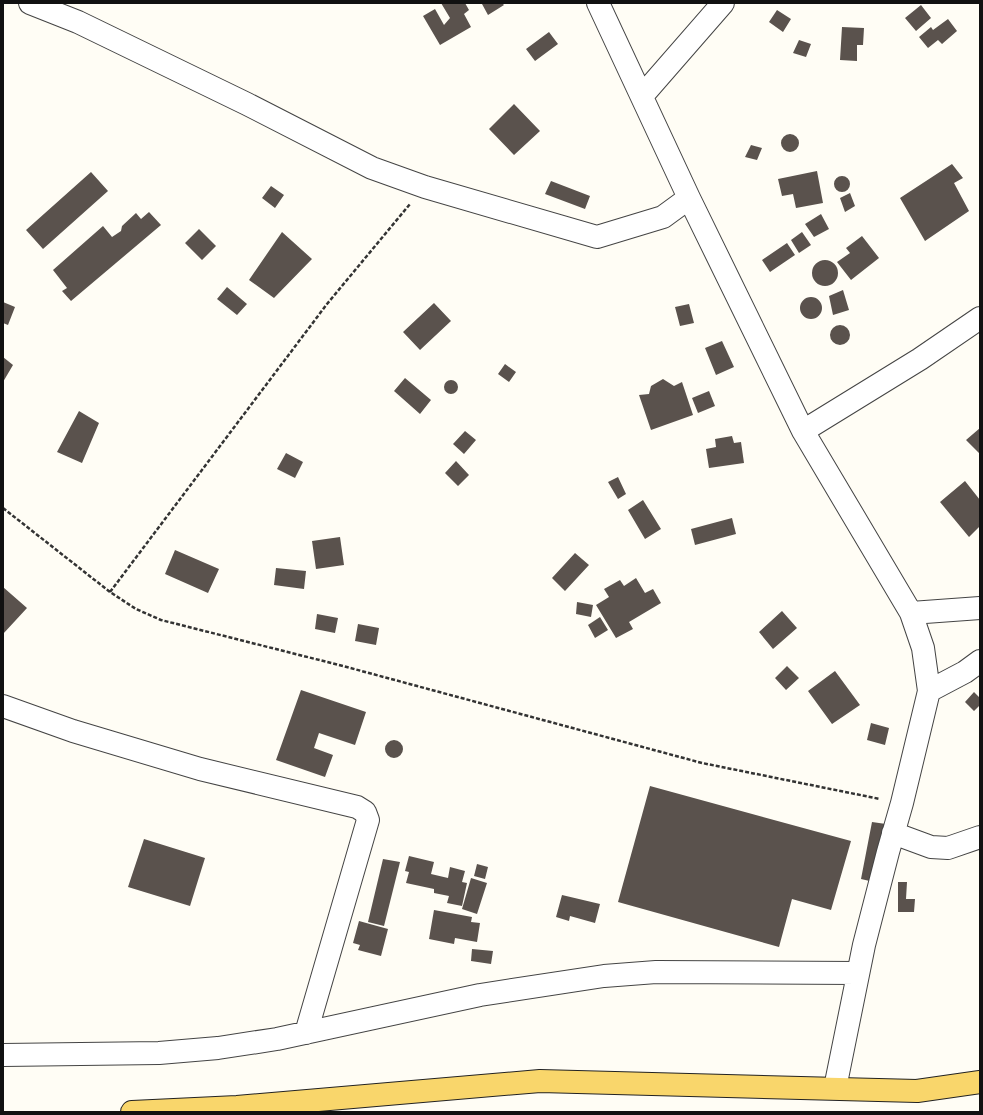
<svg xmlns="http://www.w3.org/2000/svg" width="983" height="1115" font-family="'Noto Serif',serif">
	<rect width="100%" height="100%" fill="#fffdf5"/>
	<!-- building -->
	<path fill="#5a524d" d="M441,3H465L469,10L464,14L471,27L440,45L423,16L435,9L444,25L450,18Z
		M483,3H502L504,5L488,15L482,4Z
		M921,5L931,18L916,31L905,18Z
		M777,10L791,19L783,32L769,22Z
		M948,19L957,31L942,44L938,40L928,48L919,37L931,27L933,30Z
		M842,27L864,28L863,45H857V61L840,60Z
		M549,32L558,44L535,61L526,49Z
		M799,40L811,44L806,57L793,53Z
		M514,104L540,131L514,155L489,129Z
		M781 143a9 9 0 1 1 18 0a9 9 0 1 1-18 0Z
		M751,145L762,148L757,160L745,157Z
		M952,164L963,178L954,183L969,211L925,241L900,198Z
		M817,171L823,203L796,208L793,194L782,196L778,179Z
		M91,172L108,191L43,249L26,230Z
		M834 184a8 8 0 1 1 16 0a8 8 0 1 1-16 0Z
		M551,181L590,196L585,209L545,194Z
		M271,186L284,195L275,208L262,198Z
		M850,193L855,206L845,212L840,198Z
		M149,212L161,225L71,301L62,291L67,288L53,270L103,226L112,237L121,231L122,226L136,213L141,219Z
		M821,214L829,229L814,237L805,224Z
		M199,229L216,246L202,260L185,243Z
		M282,232L312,259L274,298L249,280Z
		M802,232L811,245L799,253L791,240Z
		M862,236L879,258L851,280L837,262L850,253L846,248Z
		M787,243L795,255L770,272L762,260Z
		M812 273a13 13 0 1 1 26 0a13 13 0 1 1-26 0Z
		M227,287L247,304L237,315L217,299Z
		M843,290L849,310L833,315L829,296Z
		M800 308a11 11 0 1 1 22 0a11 11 0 1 1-22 0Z
		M3,302L15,307L8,325L3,323Z
		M434,303L451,321L420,350L403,332Z
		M689,304L694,323L680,326L675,307Z
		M830 335a10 10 0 1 1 20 0a10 10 0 1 1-20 0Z
		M722,341L734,367L716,375L705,348Z
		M3,357L13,365L3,382Z
		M505,364L516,372L509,382L498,374Z
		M405,378L431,400L420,414L394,391Z
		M663,379L674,386L682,382L693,415L651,430L639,395L649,394L651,386Z
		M444 387a7 7 0 1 1 14 0a7 7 0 1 1-14 0Z
		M709,391L715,406L698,413L692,398Z
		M79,411L99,423L82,463L57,452Z
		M980,428V454L966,440Z
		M465,431L476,440L464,454L453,444Z
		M732,436L734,443L741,442L744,463L709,468L706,449L716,447L715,439Z
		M286,453L303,462L295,478L277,469Z
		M456,461L469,475L458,486L445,473Z
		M618,477L626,494L618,499L608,482Z
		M965,481L980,500V526L969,537L940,502Z
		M643,500L661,529L645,539L628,510Z
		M732,518L736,534L695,545L691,529Z
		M340,537L344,565L316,569L312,541Z
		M175,550L219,569L208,593L165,574Z
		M575,553L589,565L565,591L552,578Z
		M276,568L306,571L304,589L274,585Z
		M636,578L645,593L653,589L661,603L629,622L633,629L616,638L596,605L609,597L604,589L620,580L624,586Z
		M3,587L27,608L3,634Z
		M577,602L593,605L591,617L576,614Z
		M782,611L797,628L773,649L759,632Z
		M317,614L338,618L335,633L315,629Z
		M600,617L608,630L595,638L588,625Z
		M358,624L379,628L376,645L355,641Z
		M787,666L799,678L786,690L775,678Z
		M835,671L860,705L832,724L808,691Z
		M301,690L366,712L355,745L319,733L314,748L333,755L325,777L276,760Z
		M974,692L980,698V705L974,711L965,702Z
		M871,723L889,728L885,745L867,740Z
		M385 749a9 9 0 1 1 18 0a9 9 0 1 1-18 0Z
		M650,786L851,841L831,910L792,899L779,947L618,902Z
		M872,822L886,824L874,882L861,879Z
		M144,839L205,858L190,906L128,887Z
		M409,856L434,862L431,874L448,878L450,867L465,871L462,882L467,883L462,906L447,903L449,896L434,893V889L406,883L409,872L405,871Z
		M383,859L400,862L384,926L368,922Z
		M477,864L488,867L485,879L474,876Z
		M471,878L487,883L477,914L462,909Z
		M898,882H907L906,899H915L914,912H898Z
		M562,895L600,904L595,923L570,916L569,921L556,917Z
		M434,910L472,917L471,922L480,923L477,942L455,938L454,944L429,939Z
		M359,921L388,929L381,956L358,950L360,945L353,943Z
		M472,949L493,951L491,964L471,961Z"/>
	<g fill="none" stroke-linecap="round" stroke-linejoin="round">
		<defs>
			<path id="minor" d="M30,3L78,22L247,104L372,168L425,187L597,237L663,217L689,198
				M598,3L689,198L803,431L911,613L923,648L929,691L902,803L888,852L864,945L835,1088
				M642,96L723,3
				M803,431L920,359L980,318
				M911,613L980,608
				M929,691L965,672L980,661
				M3,706L73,731L200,769L357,807L365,812L368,820L306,1033
				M893,833L931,847L948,848L980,837
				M3,1055L159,1053L218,1048L277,1039L480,995L604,976L656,972L858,973"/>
			<path id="primary" d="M132,1112L237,1107L540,1081L917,1091L980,1082"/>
		</defs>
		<!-- minor casing -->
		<use href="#minor" stroke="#444" stroke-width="24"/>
		<!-- primary casing -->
		<use href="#primary" stroke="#222" stroke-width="24"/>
		<!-- path -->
		<path stroke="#333" stroke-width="2.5" stroke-dasharray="4 2" stroke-linecap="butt" d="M3,508L110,592L136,609L161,620L343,666L702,763L880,799
			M110,592L327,304L410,204"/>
		<!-- minor -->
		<use href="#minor" stroke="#fff" stroke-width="22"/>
		<!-- primary -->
		<use href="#primary" stroke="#f9d66b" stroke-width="22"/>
	</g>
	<!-- border -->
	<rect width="983" height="1115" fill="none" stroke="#111111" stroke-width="8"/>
</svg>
